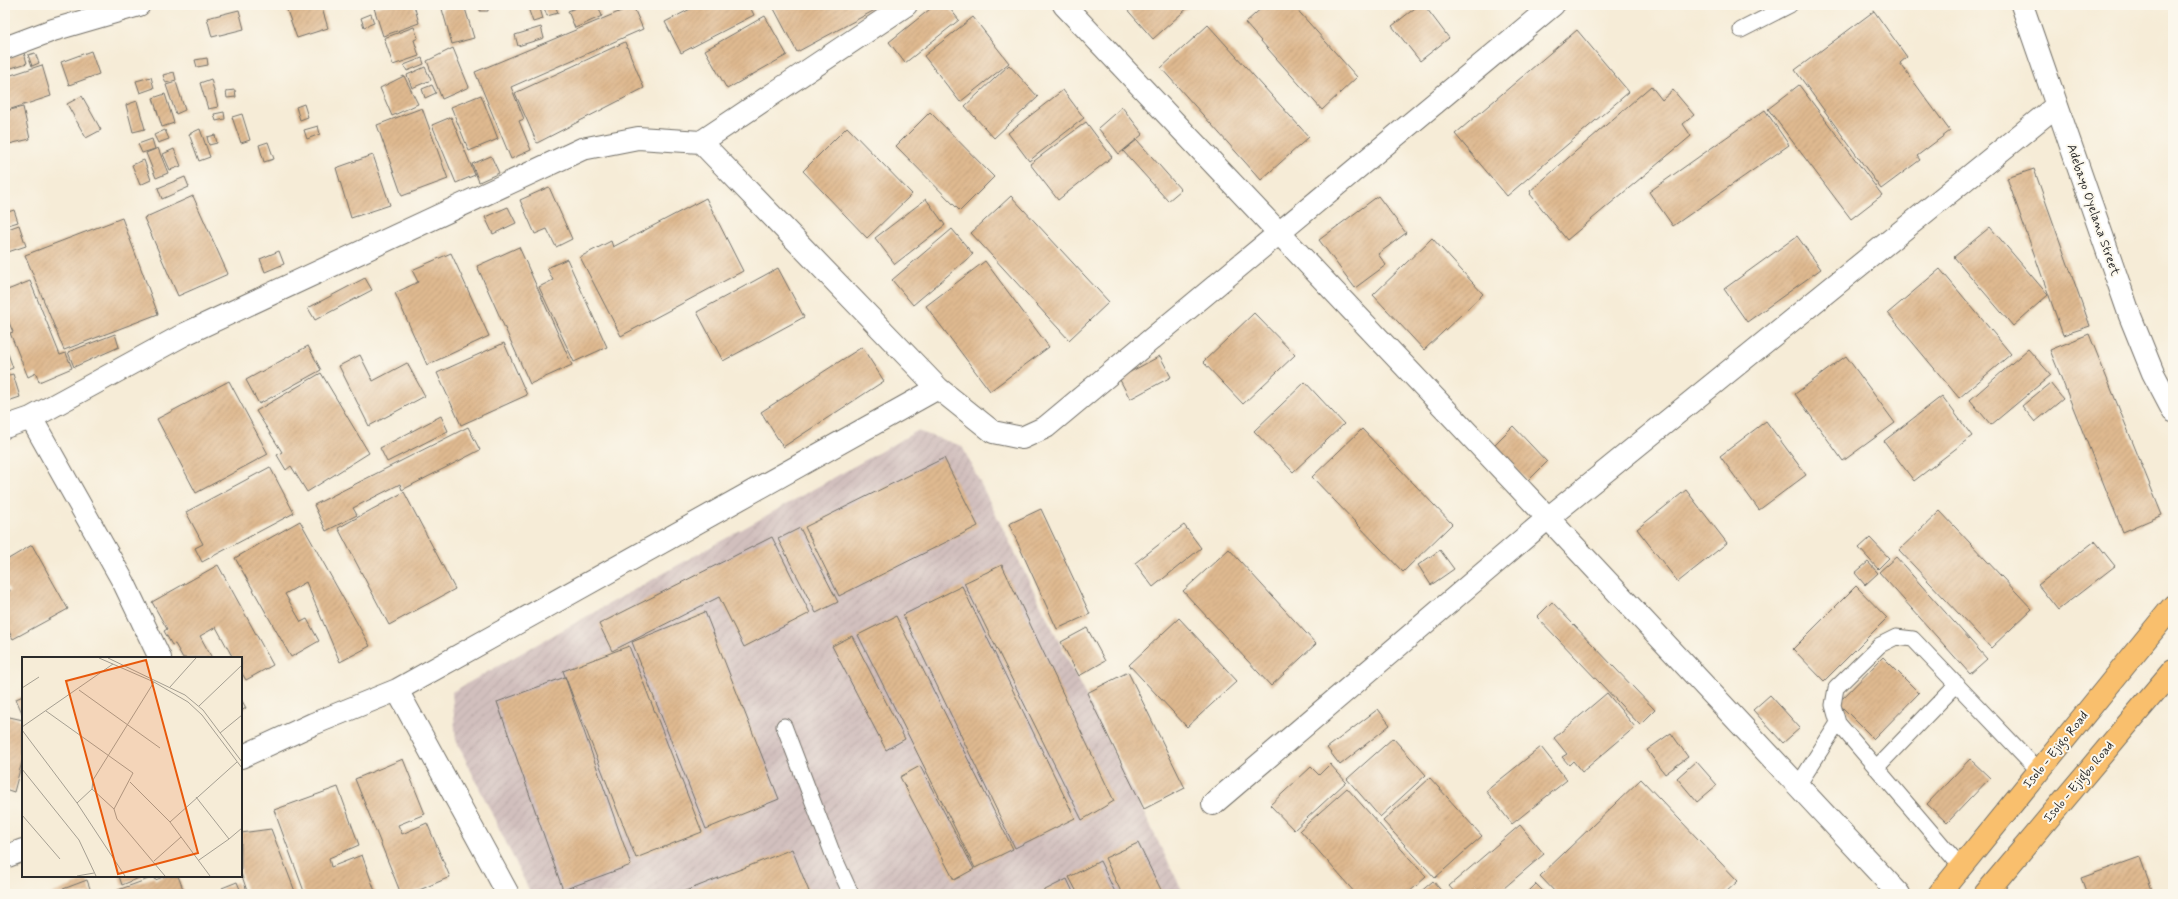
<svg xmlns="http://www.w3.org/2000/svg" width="2178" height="899" font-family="Mynerve,sans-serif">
	<defs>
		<pattern id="industrial-furrows" width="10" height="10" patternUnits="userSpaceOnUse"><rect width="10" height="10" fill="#d1bfbd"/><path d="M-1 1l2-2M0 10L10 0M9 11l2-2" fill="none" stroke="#b4a4a3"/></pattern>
		<pattern id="building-hatch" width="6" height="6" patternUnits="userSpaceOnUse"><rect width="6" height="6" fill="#dfb990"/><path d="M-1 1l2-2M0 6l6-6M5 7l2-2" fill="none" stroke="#c09f7c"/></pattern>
	</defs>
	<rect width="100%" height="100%" fill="#fbf7ec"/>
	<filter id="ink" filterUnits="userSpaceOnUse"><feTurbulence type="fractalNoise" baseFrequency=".025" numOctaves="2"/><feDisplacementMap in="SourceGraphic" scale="8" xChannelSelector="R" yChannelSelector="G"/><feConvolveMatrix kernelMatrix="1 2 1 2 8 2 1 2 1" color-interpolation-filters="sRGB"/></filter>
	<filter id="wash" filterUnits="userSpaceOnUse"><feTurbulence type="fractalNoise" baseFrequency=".012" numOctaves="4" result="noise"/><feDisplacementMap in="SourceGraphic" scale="16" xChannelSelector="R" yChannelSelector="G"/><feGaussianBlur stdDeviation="0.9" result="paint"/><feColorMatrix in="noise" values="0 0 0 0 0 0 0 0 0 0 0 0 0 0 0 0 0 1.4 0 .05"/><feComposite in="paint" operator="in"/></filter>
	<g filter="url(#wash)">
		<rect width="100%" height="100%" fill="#f6ecd7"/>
		<!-- industrial -->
		<path fill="url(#industrial-furrows)" d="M917,431L962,446L1184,894H531L456,740L452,692Z"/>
		<g id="blocks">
			<!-- building -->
			<path fill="url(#building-hatch)" d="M285,5H321L328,28L297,38Z
				M385,5H414L419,23L383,36L374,8Z
				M454,5H464L474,38L452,44L442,9Z
				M480,5H488V11H480Z
				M527,5H539L543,19L533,22Z
				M543,5H555L558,13L547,16Z
				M583,5H598L602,16L575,28L568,11Z
				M698,5H749L754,15L681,53L665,22Z
				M772,5H884L797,52Z
				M935,5H947L959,20L905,63L889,42Z
				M1123,5H1191L1153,39Z
				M1265,5H1293L1357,77L1322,110L1245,23Z
				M1419,5H1424L1449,38L1420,61L1392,26Z
				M633,6L643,29L511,87L524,119L519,121L531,150L511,159L475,72Z
				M239,10L244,29L212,37L207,18Z
				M1874,11L1907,57L1900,63L1950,131L1917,156L1920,160L1881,189L1795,70Z
				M371,14L374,23L364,27L361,18Z
				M765,16L787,55L727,89L705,50Z
				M973,17L1009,63L960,102L924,56Z
				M1208,25L1309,137L1261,180L1161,68Z
				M414,27L418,38L414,40L419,56L393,65L384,38Z
				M541,27L544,38L518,46L515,35Z
				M1577,30L1629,92L1507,196L1455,134Z
				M625,42L644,88L537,143L515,93Z
				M453,48L469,87L442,99L427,61Z
				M91,51L99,74L69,85L61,62Z
				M24,53L27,63L5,70V59Z
				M35,53L39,63L32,66L28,55Z
				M207,58L208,65L197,67L195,60Z
				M422,58L424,64L407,71L404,65Z
				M42,65L51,96L5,111V77Z
				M1009,65L1038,97L994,138L965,106Z
				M425,67L431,80L412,88L407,75Z
				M174,72L176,80L166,83L163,75Z
				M404,76L418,104L392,116L380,88Z
				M151,77L154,88L140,93L136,81Z
				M211,79L218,107L208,109L200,83Z
				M176,82L185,110L176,114L166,85Z
				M432,85L436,93L425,98L422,89Z
				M1799,85L1882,195L1851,219L1768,109Z
				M1651,86L1662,100L1673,90L1694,115L1683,124L1691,136L1567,240L1530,194L1531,193L1530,191Z
				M235,90L236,97L227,98L226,91Z
				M1063,90L1084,118L1029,161L1008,133Z
				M165,94L174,123L162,127L153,98Z
				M481,95L498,139L469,151L451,107Z
				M82,96L101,130L86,138L67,104Z
				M137,101L145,129L133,132L126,105Z
				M304,104L308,117L300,120L296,107Z
				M23,107L30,139L9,144L5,127V111Z
				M1122,107L1143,134L1119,154L1098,128Z
				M422,108L448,179L402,196L377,125Z
				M1765,110L1789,145L1673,226L1649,192Z
				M224,112L225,119L216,121L214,114Z
				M930,112L994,177L960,211L896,146Z
				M242,114L250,140L241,143L232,117Z
				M451,117L475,175L456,183L432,125Z
				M1086,122L1112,157L1058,200L1030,164Z
				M318,126L320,134L307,139L304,130Z
				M847,127L912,194L867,238L803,171Z
				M200,129L210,157L199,161L189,134Z
				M165,130L169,139L158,143L154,135Z
				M215,135L217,143L209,145L207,137Z
				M152,139L155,149L142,153L138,144Z
				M1137,140L1181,190L1168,201L1123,151Z
				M268,142L274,159L264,162L259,145Z
				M158,148L168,173L156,178L146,153Z
				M174,149L181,166L170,170L163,154Z
				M373,155L390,205L351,218L336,168Z
				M491,156L499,173L479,182L472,164Z
				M144,160L151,180L140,185L132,165Z
				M2034,169L2090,326L2063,335L2007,178Z
				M185,177L189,187L162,199L158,188Z
				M549,187L572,239L556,247L547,229L535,234L520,200Z
				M193,196L228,274L178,296L144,218Z
				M1011,196L1109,302L1069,340L971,233Z
				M1378,196L1406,233L1378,254L1386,265L1355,288L1319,240Z
				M706,198L743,271L621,336L580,257L611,241L613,247Z
				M926,199L945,225L895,264L875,238Z
				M508,207L516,223L493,234L485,217Z
				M14,210L18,222L5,226V213Z
				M122,218L158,314L64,350L25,255Z
				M19,225L26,246L5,253V230Z
				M1990,227L2048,295L2013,326L1954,257Z
				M952,229L973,254L913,305L892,280Z
				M1797,236L1821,269L1747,322L1724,289Z
				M1432,238L1483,294L1424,350L1373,295Z
				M519,247L572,365L530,384L477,266Z
				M279,251L284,264L265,272L260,259Z
				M451,253L489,336L427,365L395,293L418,282L412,270Z
				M567,259L607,347L574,362L539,287L553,280L547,268Z
				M985,261L1049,347L990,391L926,306Z
				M778,268L804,317L723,361L697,312Z
				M1940,269L2011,354L1959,398L1888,313Z
				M365,278L372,290L315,320L308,308Z
				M30,281L60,355L66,353L72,368L39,382L36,373L28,377L10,333L13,332L5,313V291Z
				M1254,313L1295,355L1243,404L1203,362Z
				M115,334L119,347L74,367L68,352Z
				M2089,334L2162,515L2123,532L2050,350Z
				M504,343L527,395L461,425L437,373Z
				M5,345L13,368L5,371Z
				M308,346L321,370L259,404L246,380Z
				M862,347L884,381L783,447L761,412Z
				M2028,349L2051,375L1991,425L1970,400Z
				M360,355L373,381L407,363L425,396L369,426L339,366Z
				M1160,356L1171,377L1130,399L1119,378Z
				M1846,356L1895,423L1843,461L1795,394Z
				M321,373L369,453L307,492L291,466L286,470L277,455L282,452L256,411Z
				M13,374L20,397L5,402V376Z
				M229,381L268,454L196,493L157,419Z
				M1305,382L1344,424L1293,472L1254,431Z
				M2050,383L2063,399L2035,422L2022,406Z
				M1942,396L1972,436L1914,481L1884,441Z
				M441,416L448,431L387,462L380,448Z
				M1766,421L1806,475L1759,510L1720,456Z
				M1513,426L1547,462L1528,481L1494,445Z
				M468,427L480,450L402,490L400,484L353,508L357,515L326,531L314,505Z
				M1362,429L1452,524L1403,572L1312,477Z
				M944,458L978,526L839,596L805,527Z
				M270,467L294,513L202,562L195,548L203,544L186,512Z
				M1686,490L1727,543L1678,582L1637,529Z
				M404,492L455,589L389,625L338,528Z
				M1041,509L1090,614L1057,629L1009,524Z
				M1940,511L2032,609L1991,648L1899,550Z
				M300,521L370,646L340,662L306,582L285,594L301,622L307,619L319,641L291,657L235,558Z
				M1184,525L1201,548L1153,587L1135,563Z
				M800,528L838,602L816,613L778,539Z
				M772,537L810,613L744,647L719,597L612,651L599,624Z
				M1870,538L1889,558L1878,569L1859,548Z
				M2095,541L2115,566L2058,610L2038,585Z
				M32,545L68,609L13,639L8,630L5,631V594L10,591L5,583V561Z
				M1229,549L1316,644L1271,686L1183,591Z
				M1440,550L1454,569L1431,585L1418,565Z
				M1896,557L1987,659L1970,674L1879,572Z
				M1868,562L1878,573L1865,585L1855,573Z
				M218,565L273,665L246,680L241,672V658H233L216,627L200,636L212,658H183L175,644L172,645L164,631L167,629L152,602Z
				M1002,565L1114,801L1082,820L964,583Z
				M962,586L1075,818L1015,848L903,615Z
				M1856,586L1887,618L1824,681L1793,649Z
				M1552,602L1655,710L1640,725L1537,617Z
				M705,612L779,799L706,829L632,642Z
				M896,616L1013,849L975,868L858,635Z
				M1179,618L1237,681L1187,727L1129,665Z
				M1087,628L1105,661L1079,676L1061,642Z
				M852,636L905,739L886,750L832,646Z
				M629,646L702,832L636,858L563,671Z
				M1883,657L1919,693L1874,739L1838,703Z
				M1128,672L1185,788L1144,809L1087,693Z
				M565,677L631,865L563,890L497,702Z
				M1607,693L1635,727L1582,772L1573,761L1569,765L1562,757L1567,754L1554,738Z
				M1770,695L1800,728L1783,743L1753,710Z
				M23,696V715L16,699Z
				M241,699L246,708L241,711Z
				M1378,709L1390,725L1340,765L1327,748Z
				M5,716L23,720V758L14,792L5,789Z
				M1671,733L1688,757L1665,774L1647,750Z
				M1393,738L1426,775L1380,817L1347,779Z
				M1541,747L1567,780L1512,824L1486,791Z
				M403,759L425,814L398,825L402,834L427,823L450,877L410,894H401L355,779Z
				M1970,759L1990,778L1947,823L1927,804Z
				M1696,761L1717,785L1697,802L1677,778Z
				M1330,764L1346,782L1294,830L1270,805L1311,767L1319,775Z
				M920,766L974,869L954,880L900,777Z
				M1430,778L1482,836L1435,878L1383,821Z
				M1641,779L1738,881L1724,894H1557L1540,876Z
				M338,787L359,845L329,858L331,867L362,855L376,894H305L274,810Z
				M1347,788L1426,877L1407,894H1356L1300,830Z
				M1520,825L1544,854L1497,894H1456L1449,886Z
				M271,829L296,894H248L241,873V833Z
				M1138,843L1163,894H1122L1105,858Z
				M792,849L810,894H678Z
				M2140,857L2153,894H2087L2081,878Z
				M1100,861L1116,894H1078L1069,877Z
				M119,876H144L122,885Z
				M166,876H178L185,894H120L118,890L154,877L155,880Z
				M1067,879L1074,894H1042L1041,892Z
				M87,880L92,894H50Z
				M1433,881L1444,894H1418Z
				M237,882L242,894H224L222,888Z
				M1536,884L1546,894H1526Z"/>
		</g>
	</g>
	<g filter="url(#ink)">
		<use href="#blocks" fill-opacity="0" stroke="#726f67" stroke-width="1"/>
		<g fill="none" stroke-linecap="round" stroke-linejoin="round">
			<defs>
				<path id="service" d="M1741,30L1790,5
					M784,726L834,857L851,894
					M1876,768L1957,684
					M1797,787L1838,723
					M1961,867L1838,723L1833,705L1836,688L1880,645L1896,637L1913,639L2039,771"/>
				<path id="minor" d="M1064,5L1548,518L1899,894
					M2022,5L2130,316L2153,373L2173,411
					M5,48L53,30L139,5
					M701,142L938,388L993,432L1022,438L1046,427L1553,5
					M31,418L124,583L160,658
					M5,427L31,418L185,334L582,149L638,138L701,142L906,5
					M397,690L508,894
					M241,757L313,724L397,690L938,388
					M1213,804L1548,518L2056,106
					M5,857L23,850"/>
				<path id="primary" d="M1939,894L2173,606
					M1985,894L2173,670"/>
			</defs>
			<!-- service casing -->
			<use href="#service" stroke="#726f67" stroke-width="17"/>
			<!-- minor casing -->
			<use href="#minor" stroke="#726f67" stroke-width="24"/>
			<!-- primary casing -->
			<use href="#primary" stroke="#726f67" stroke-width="24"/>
			<!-- service -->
			<use href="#service" stroke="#fff" stroke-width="15"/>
			<!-- minor -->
			<use href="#minor" stroke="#fff" stroke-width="22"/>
			<!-- primary -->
			<use href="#primary" stroke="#f9bf6d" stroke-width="22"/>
		</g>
	</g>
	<g text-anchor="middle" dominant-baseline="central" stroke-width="4" stroke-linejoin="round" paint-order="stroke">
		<!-- street labels -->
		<g font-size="13" fill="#2b2b2b" stroke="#fbf7ec">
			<text transform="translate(2093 210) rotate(71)">Adebayo Oyelana Street</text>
			<text transform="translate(2056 750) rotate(-51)">Isolo - Ejigo Road</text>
			<text transform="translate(2079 782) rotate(-50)">Isolo - Ejigbo Road</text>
		</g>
	</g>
	<!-- overview -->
	<g transform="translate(22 657)">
		<rect width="220" height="220" fill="#f6ecd7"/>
		<path fill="none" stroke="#a59f92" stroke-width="1" d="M77,1L132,25L166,45L180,58L220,111M86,1L163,38L181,53L220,105M148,30L174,1M0,31L17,20M57,33L138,91M177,49L220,8M24,54L111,116L92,152M0,70L91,7M0,73L55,146L103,219M198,76L220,58M0,112L57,183L74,219M108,125L148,165L188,219M70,132L92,152L95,162L143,219M174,140L207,182L177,203M55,146L70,132L71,123L132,25M0,158L38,202M148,165L215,105M207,182L220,171M132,204L159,180M55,219L72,216"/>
		<path fill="#e8590c" fill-opacity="0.15" stroke="#e8590c" stroke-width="2" d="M124,3L176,196L96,217L44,24Z"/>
		<rect width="220" height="220" fill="none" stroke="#2b2b2b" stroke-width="2"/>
	</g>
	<!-- margin -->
	<rect width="2178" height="899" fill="none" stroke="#fbf7ec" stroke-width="20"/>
</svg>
